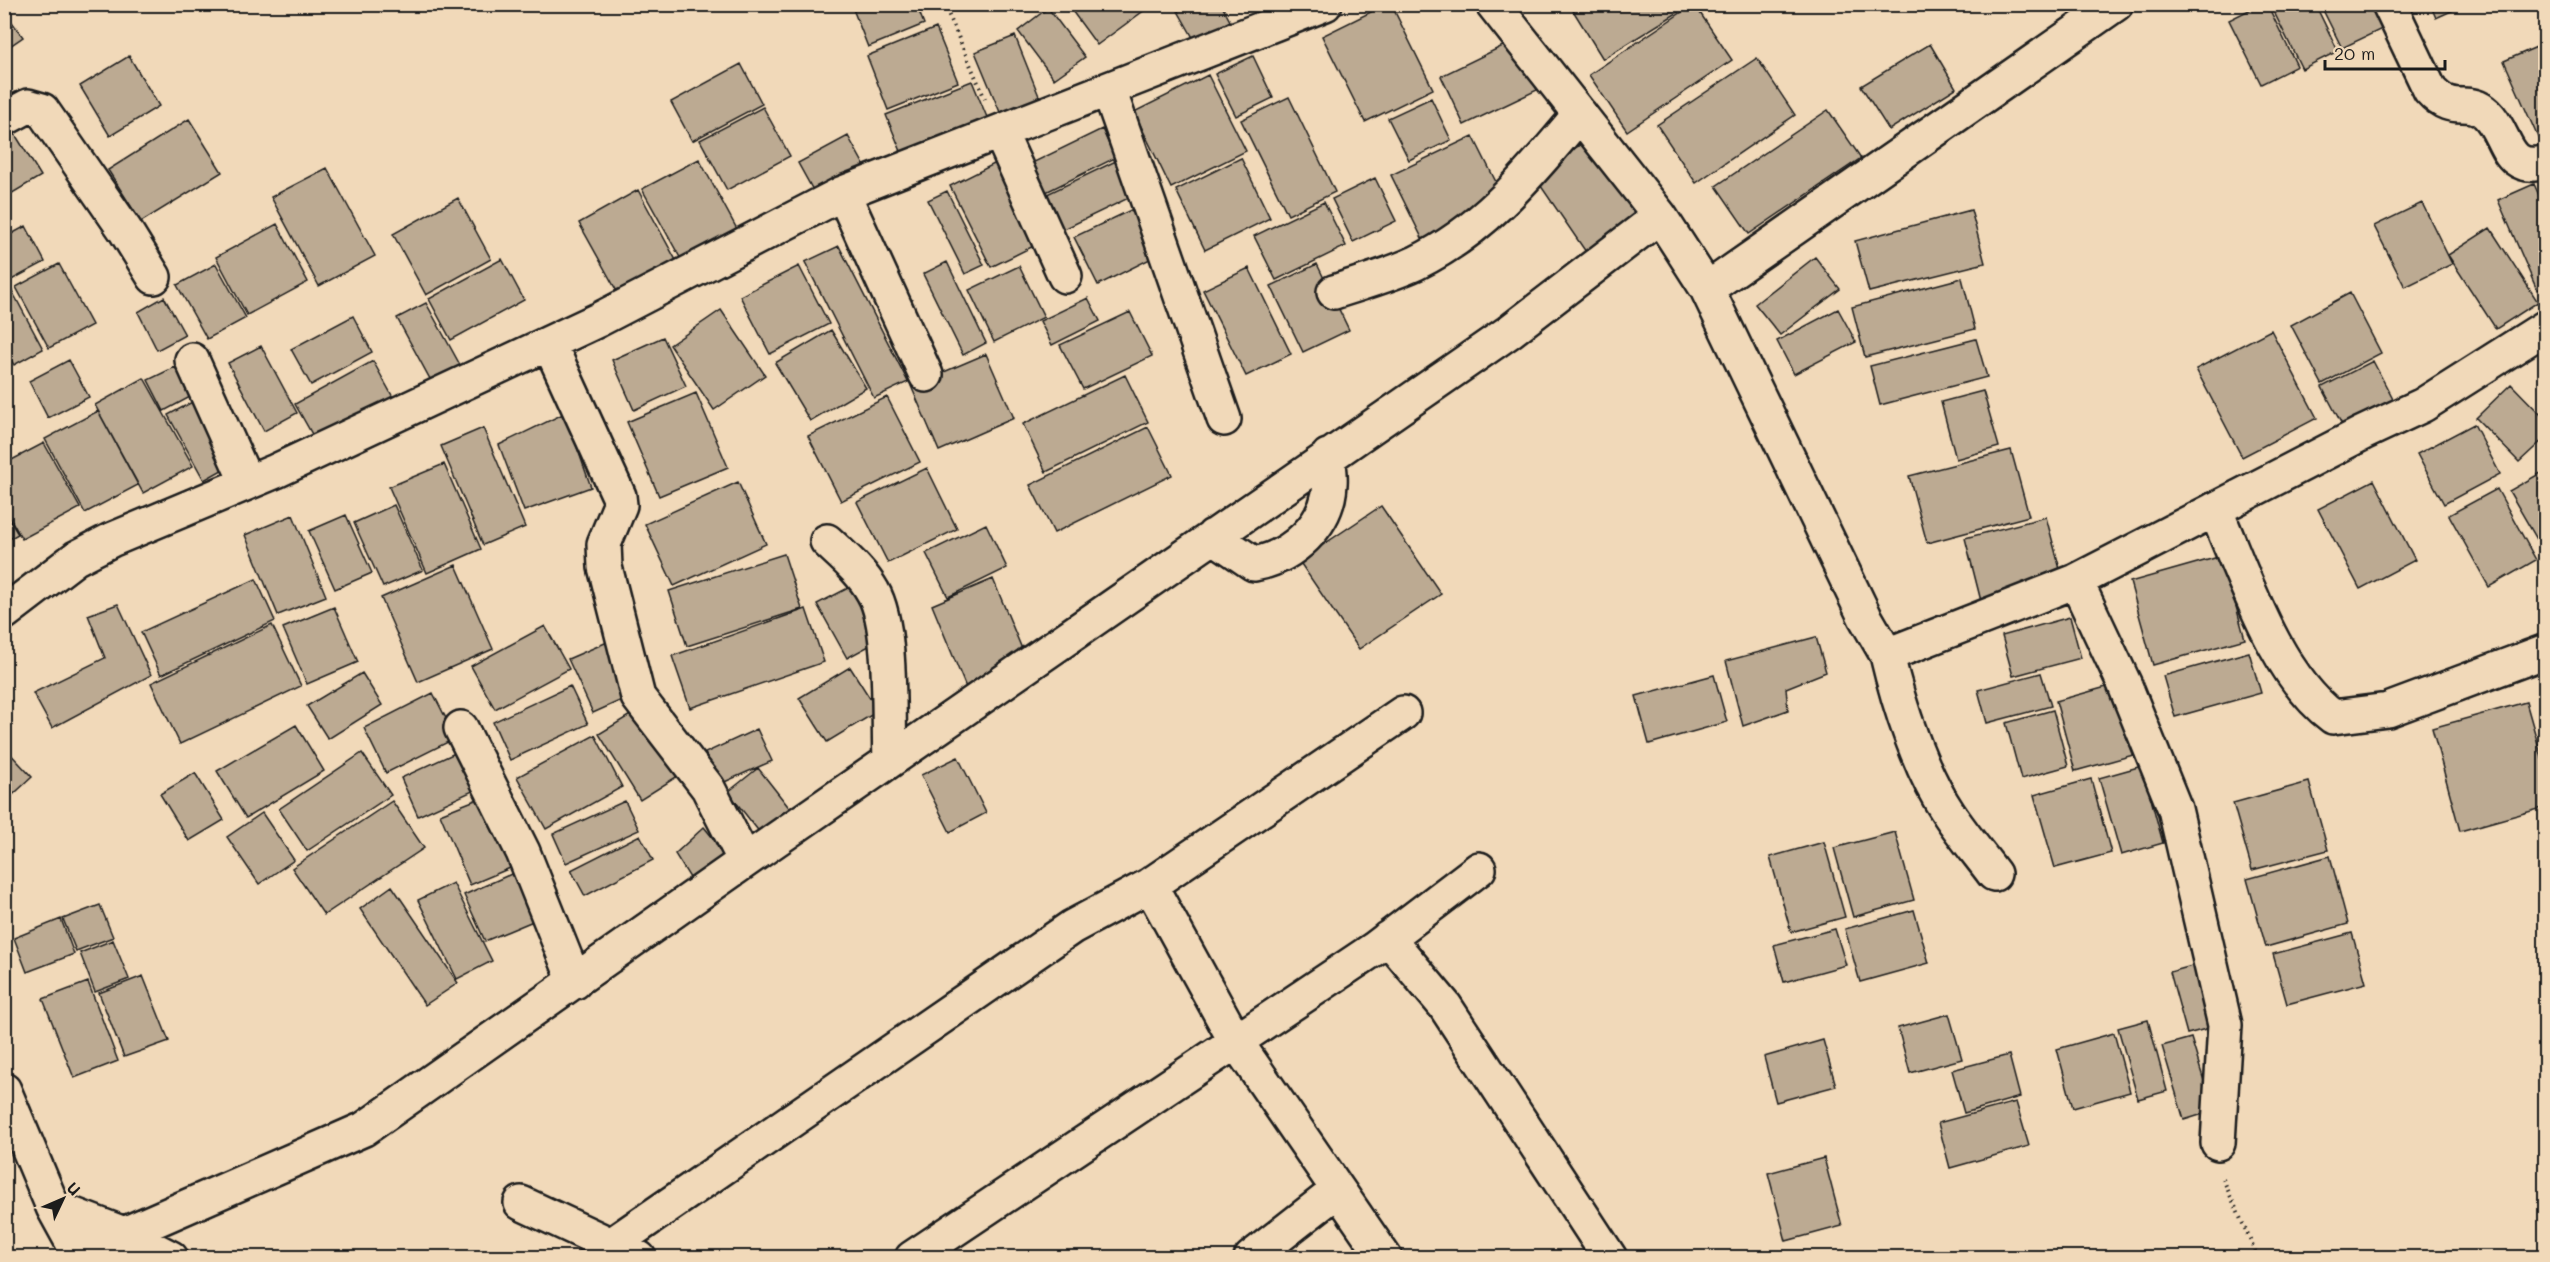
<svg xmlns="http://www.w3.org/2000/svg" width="2550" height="1262" font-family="Mali,sans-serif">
	<rect width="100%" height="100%" fill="#f1d9b9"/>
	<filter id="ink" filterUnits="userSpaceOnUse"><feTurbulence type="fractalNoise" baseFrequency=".0167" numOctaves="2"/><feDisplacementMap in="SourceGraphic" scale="12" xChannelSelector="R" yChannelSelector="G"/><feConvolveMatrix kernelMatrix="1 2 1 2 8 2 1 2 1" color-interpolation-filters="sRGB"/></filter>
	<g filter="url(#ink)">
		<!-- building -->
		<path fill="#bcaa92" stroke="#1c1c1c" stroke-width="1.5" d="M851,4H916L924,24L868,47Z
			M1067,4H1153L1097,45Z
			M1174,4H1221L1230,21L1195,41Z
			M1387,4H1391L1433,89L1365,122L1322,36Z
			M1569,4H1683L1685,8L1603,59Z
			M1694,4L1732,60L1627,131L1589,75Z
			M2261,4H2267L2297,66L2261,84L2229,20Z
			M2270,4H2315L2338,51L2302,69Z
			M2320,4H2373L2384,28L2342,48Z
			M2430,4H2467L2436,18Z
			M1048,8L1085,57L1054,79L1018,31Z
			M4,11L23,37L4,50Z
			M936,28L958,82L888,110L867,56Z
			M1015,36L1041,101L1002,117L975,52Z
			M1513,41L1537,90L1464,125L1441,76Z
			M2546,43V150L2544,151L2504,61Z
			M1930,44L1956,88L1889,130L1861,86Z
			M129,56L159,106L110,136L80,86Z
			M1253,56L1273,98L1236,116L1215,74Z
			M1757,58L1795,115L1696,183L1657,125Z
			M741,64L762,104L692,141L671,102Z
			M1208,75L1246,151L1171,188L1134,112Z
			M972,81L991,127L905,161L886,115Z
			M1289,97L1335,192L1288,215L1241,120Z
			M1431,98L1451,140L1409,160L1388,118Z
			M763,107L790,156L727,190L700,140Z
			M1828,110L1861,158L1749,234L1716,186Z
			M189,119L222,172L141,222L108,170Z
			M1102,129L1115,158L1046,192L1032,163Z
			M13,131L41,176L4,198V136Z
			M848,136L864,165L814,192L798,163Z
			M1473,136L1505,200L1423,240L1391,175Z
			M1586,141L1640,219L1588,255L1534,176Z
			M1122,158L1139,193L1060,231L1043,196Z
			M1241,158L1270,218L1205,250L1176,190Z
			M699,159L738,231L682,261L642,189Z
			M1004,159L1044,241L991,267L950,186Z
			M327,168L375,256L319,286L271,197Z
			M1375,178L1396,221L1353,242L1332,199Z
			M2534,184L2546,211V286L2537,290L2498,200Z
			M638,190L678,264L619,295L579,223Z
			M947,191L984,265L965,274L928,200Z
			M458,198L491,259L426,295L393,234Z
			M1324,202L1346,246L1276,280L1254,236Z
			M2422,203L2452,264L2405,287L2374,226Z
			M1135,208L1158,255L1098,285L1074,237Z
			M1971,210L1985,263L1869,292L1855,241Z
			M277,224L308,282L247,315L216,257Z
			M26,226L45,262L4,284V238Z
			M2490,228L2538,302L2496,329L2448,255Z
			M839,246L908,382L874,398L805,262Z
			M1815,257L1840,289L1780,335L1755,304Z
			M502,259L524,300L451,340L429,299Z
			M947,262L986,343L963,355L923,274Z
			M59,264L92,325L49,348L16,287Z
			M216,264L246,318L207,339L177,285Z
			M1317,264L1349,330L1303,352L1271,286Z
			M799,266L829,324L770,354L740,296Z
			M1019,266L1044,317L994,342L969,290Z
			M1249,268L1291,354L1246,376L1203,290Z
			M1962,278L1975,329L1865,357L1852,307Z
			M11,289L43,349L14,365L4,347V293Z
			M2350,293L2381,353L2322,384L2291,325Z
			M164,297L185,335L157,350L138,312Z
			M1088,298L1100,321L1052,345L1040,321Z
			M426,303L465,374L436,390L397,318Z
			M1838,309L1856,342L1794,374L1777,341Z
			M721,310L765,375L714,410L670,345Z
			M1130,312L1152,356L1083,389L1060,345Z
			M353,316L372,352L311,385L291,349Z
			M831,330L866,388L810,421L775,363Z
			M2271,330L2317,418L2242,457L2196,369Z
			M663,337L686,386L634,410L612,360Z
			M1976,339L1987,377L1880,405L1870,366Z
			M261,346L297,413L264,431L228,363Z
			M986,354L1014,418L939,451L911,386Z
			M69,360L89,397L48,418L29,381Z
			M373,361L395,401L317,443L295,404Z
			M2373,361L2397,407L2347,434L2322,387Z
			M175,367L192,396L164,411L148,380Z
			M1125,375L1148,422L1046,472L1023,424Z
			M144,378L193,466L143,493L95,405Z
			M2511,384L2546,420V437L2519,462L2476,418Z
			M1983,391L1999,447L1956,459L1941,402Z
			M696,393L728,467L659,496L627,422Z
			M887,397L920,462L841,501L808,436Z
			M196,400L231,465L204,480L168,415Z
			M98,411L138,485L85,513L45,439Z
			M565,413L591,487L524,511L499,445Z
			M2474,424L2500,474L2444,504L2417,454Z
			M1148,427L1172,475L1054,533L1030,485Z
			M483,428L525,527L483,545L441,446Z
			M44,443L80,508L22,539L4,507V464Z
			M2011,450L2029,516L1927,543L1909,476Z
			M444,464L481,549L427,573L389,487Z
			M927,468L957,529L888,563L857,502Z
			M2546,470V545L2542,548L2509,491Z
			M2374,480L2415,560L2360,589L2318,509Z
			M738,482L766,544L674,586L645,524Z
			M2497,489L2536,560L2489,587L2449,515Z
			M394,505L423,570L383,587L354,523Z
			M1381,506L1441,594L1359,649L1299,561Z
			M4,511L18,534L4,542Z
			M293,515L326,596L278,615L245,535Z
			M346,515L372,573L335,589L309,531Z
			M2046,517L2064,584L1982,605L1965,538Z
			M986,524L1007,568L948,597L926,553Z
			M784,554L802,609L687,646L669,591Z
			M2222,556L2245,639L2153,665L2130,582Z
			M456,565L493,649L418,682L381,598Z
			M256,579L275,621L161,675L141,632Z
			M993,579L1027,661L967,690L932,605Z
			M850,587L880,640L847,658L817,604Z
			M118,604L151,675L52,728L33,693L105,658L88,615Z
			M334,607L358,662L307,684L283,628Z
			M806,609L824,662L690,708L672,656Z
			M2070,617L2081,658L2013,676L2002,636Z
			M272,625L301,686L180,744L151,683Z
			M545,626L569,669L495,709L471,666Z
			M1816,637L1826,672L1786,688L1788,710L1743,726L1726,661Z
			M612,640L635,694L593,713L568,659Z
			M2249,652L2261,693L2175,717L2163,676Z
			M850,667L878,711L827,742L799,698Z
			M362,673L382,705L328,739L307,706Z
			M2041,673L2051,706L1987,723L1978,690Z
			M1714,675L1727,722L1649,744L1636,696Z
			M2117,684L2137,754L2075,771L2056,701Z
			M570,686L588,724L510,760L493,722Z
			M433,693L456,738L386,773L364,728Z
			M2526,702L2546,772V807L2460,831L2432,728Z
			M640,709L681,774L640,800L599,734Z
			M2053,710L2068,766L2021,779L2006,723Z
			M296,725L324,771L246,818L217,771Z
			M757,729L772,761L720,784L705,753Z
			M595,735L622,787L546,829L517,777Z
			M4,747L32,777L4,803Z
			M468,747L486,785L418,816L401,778Z
			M362,753L391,795L307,851L279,809Z
			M958,757L986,813L950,832L921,775Z
			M2142,766L2163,843L2121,855L2099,778Z
			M758,768L798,819L768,843L728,792Z
			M195,773L224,820L189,841L160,794Z
			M2091,779L2111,853L2055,868L2034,795Z
			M2309,782L2328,850L2252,870L2233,803Z
			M488,795L522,863L470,885L440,814Z
			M392,801L424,848L324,915L292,868Z
			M625,801L639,830L566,863L553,834Z
			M262,813L294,860L259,884L227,837Z
			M704,827L729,858L695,886L675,854Z
			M1895,832L1914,900L1853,917L1834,848Z
			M640,835L653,860L585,896L571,870Z
			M1824,842L1845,917L1791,932L1770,857Z
			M2330,856L2348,924L2266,947L2247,879Z
			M527,867L545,916L485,941L464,895Z
			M453,883L492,961L457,979L418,900Z
			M392,886L458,983L425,1005L360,909Z
			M100,905L113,937L76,951L63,919Z
			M1914,910L1929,963L1860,982L1845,929Z
			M61,919L74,954L27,972L14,938Z
			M1835,929L1846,965L1784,982L1774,945Z
			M2352,933L2366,983L2287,1004L2273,954Z
			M113,940L129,979L95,992L80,953Z
			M2203,963L2221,1025L2187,1034L2170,972Z
			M143,976L169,1041L124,1057L99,993Z
			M88,982L118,1061L74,1078L43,999Z
			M1949,1014L1962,1059L1910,1073L1898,1028Z
			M2148,1020L2167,1091L2138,1099L2118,1028Z
			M2114,1033L2130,1092L2073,1108L2057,1049Z
			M2191,1038L2213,1111L2184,1120L2162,1046Z
			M1823,1040L1836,1086L1776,1102L1764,1057Z
			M2009,1055L2020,1097L1964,1113L1952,1070Z
			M2016,1102L2029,1146L1950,1168L1938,1123Z
			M1824,1158L1842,1226L1786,1241L1768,1173Z"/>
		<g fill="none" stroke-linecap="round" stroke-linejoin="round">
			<defs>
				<path id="minor" d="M1493,4L1660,216L1707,289L1865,617L1887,655L2076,581L2363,433L2423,405L2546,327
					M2389,4L2430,90C2454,117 2467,95 2487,114C2508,134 2504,174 2546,162
					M1109,90L1224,419
					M4,119L28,106L42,110L125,230L154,277
					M1000,132L1065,276
					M843,193L926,375
					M1707,289L2116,4
					M1334,292C1361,283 1390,275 1416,263C1487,228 1530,173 1580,114
					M549,343L619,496L620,505L604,544L605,567L638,697L708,788L745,861
					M192,360L247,483
					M2215,509C2244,575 2275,674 2333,717L2388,710L2546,651
					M1213,536L1254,564C1292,557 1328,525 1330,484C1331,475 1329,465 1328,456
					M827,541C844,557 862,572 873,592C893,626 888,718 890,760
					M2076,581L2124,683L2175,809L2225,1025L2218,1143
					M4,613L76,558L111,540L276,471L598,320L843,193L1325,4
					M1887,655C1899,706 1920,771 1949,814C1963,835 1979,854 1994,874
					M461,728L523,852L575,982
					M1150,885L1235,1040L1385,1258
					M1388,938L1445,1006L1610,1258
					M4,1090L53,1207L81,1258
					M521,1203L639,1258
					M53,1207L124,1234L171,1258
					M611,1245L1072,927L1150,885L1403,713
					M82,1258L124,1234L364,1129L745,861L1509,332L1660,216
					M912,1258L1374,949L1479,869
					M1251,1258L1338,1190"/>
			</defs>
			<!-- minor casing -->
			<use href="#minor" stroke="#1c1c1c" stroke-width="38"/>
			<!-- path -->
			<path stroke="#1c1c1c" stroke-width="4" stroke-dasharray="1.5 4.5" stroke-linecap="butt" d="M944,4L985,99
				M2223,1179L2258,1258"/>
			<!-- minor -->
			<use href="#minor" stroke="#f1d9b9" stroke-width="33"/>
		</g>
	</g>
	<!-- margin -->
	<rect width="2550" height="1262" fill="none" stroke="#f1d9b9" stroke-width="24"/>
	<rect x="12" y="12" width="2526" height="1238" fill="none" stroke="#1c1c1c" stroke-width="2" filter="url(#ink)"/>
	<!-- north arrow -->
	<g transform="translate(63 1199) rotate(46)" stroke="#f1d9b9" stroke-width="4.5" paint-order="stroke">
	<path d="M0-4.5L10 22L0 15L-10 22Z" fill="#1c1c1c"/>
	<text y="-9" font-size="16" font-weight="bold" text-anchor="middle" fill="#1c1c1c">U</text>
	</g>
	<!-- scale -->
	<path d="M2325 60v9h120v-9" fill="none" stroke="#1c1c1c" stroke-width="3"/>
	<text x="2334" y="60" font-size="18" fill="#1c1c1c" stroke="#f1d9b9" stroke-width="4.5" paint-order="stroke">20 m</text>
</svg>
